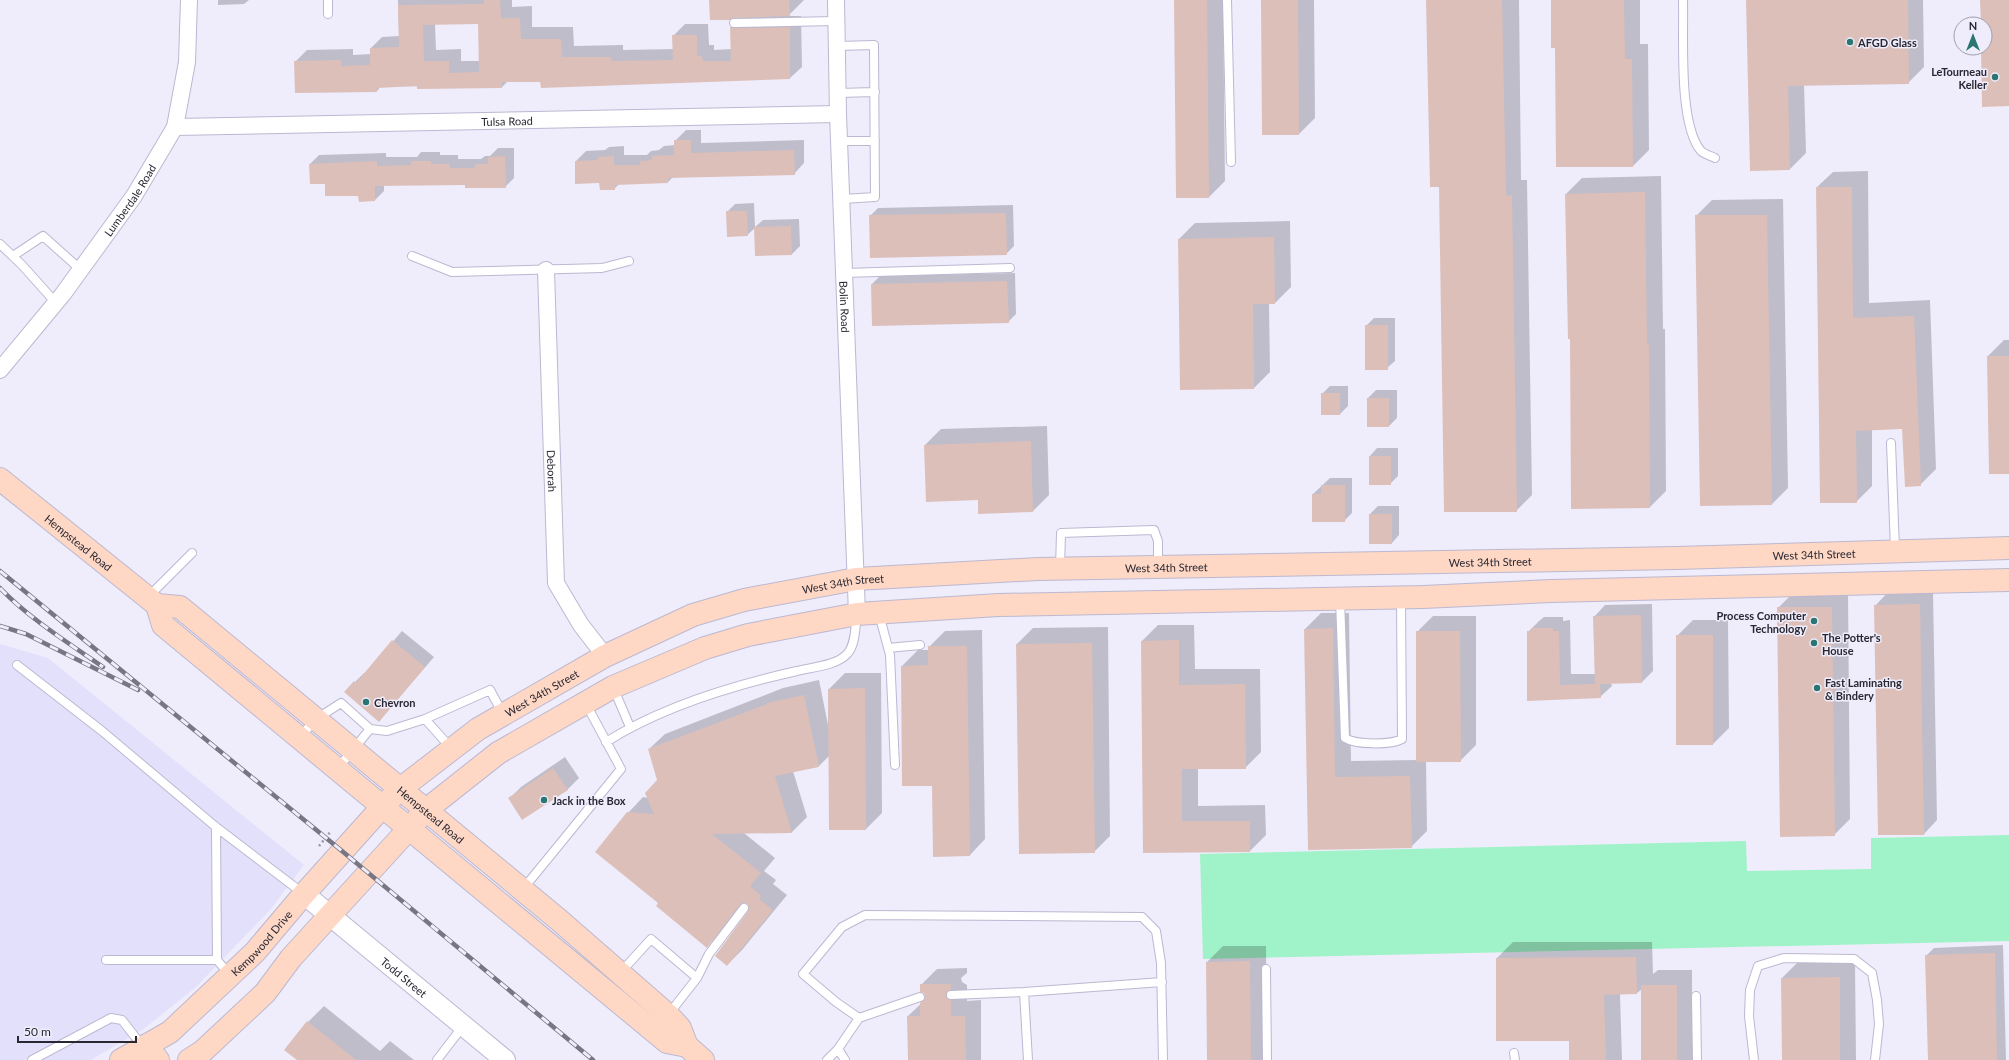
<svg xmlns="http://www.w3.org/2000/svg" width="2009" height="1060" font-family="Lato,sans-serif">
	<rect width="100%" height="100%" fill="#efedfc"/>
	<!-- built -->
	<path fill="#e3e0fb" d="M0,644L48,658L304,865L271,909L196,987L145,1028L91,1060H0Z"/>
	<!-- green -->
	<path fill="#a0f3c8" d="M2009,835V941L1203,959L1200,854L1746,841L1747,871L1871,869V838Z"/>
	<!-- shadow -->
	<path fill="#0003" fill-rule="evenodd" d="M218,0H249L244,4L218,5Z
		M398,0H512V7L532,6V27H573L574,46L623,45V50L674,49L673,36L685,24H708L709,45H714V50L732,49L731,27L742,16L710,0H804L788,16H801L802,67L790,78L542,87L541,81H508L502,87L381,86L377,91L295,62L307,50L353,49V55L371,54V48L382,37L399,36ZM479,23L480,61H461V49L436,50L435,24Z
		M1175,0H1223L1225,181L1209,197Z
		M1262,0H1314L1315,118L1299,134Z
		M1428,0H1519L1521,180H1527L1532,495L1516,511L1440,186Z
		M1552,0H1640V44H1648L1649,150L1633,166L1556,47Z
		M1747,0H1923L1924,67L1908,83L1804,84L1806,153L1790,169Z
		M686,130H701V143L804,140V163L794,174L673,177L668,182L619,184L614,189L600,182L576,161L586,151L605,150L609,147L624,146V155H647L651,151L659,150L664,146L675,145V141Z
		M498,148H514V178L505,187L466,184L384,185V191L375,200L326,183L310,164L319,155L386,153V157H417L421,152H440V155H458V159H481L485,156H490Z
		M1868,171L1869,303L1930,300L1936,469L1920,485L1903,428L1872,429V486L1856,502L1817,187L1833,172Z
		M1661,176L1663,329H1665L1666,491L1650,507L1570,338L1566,194L1582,178Z
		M1783,199L1788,488L1772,504L1696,216L1712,200Z
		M754,203L755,227L763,220L799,219L800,246L792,254L755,228L747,235L727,212L735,204Z
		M1013,205L1014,246L1006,254L870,216L878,208Z
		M1290,221L1291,287L1275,303H1269L1270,372L1254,388L1179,239L1195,223Z
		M1015,273L1016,314L1008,322L872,284L880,276Z
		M1374,318H1395V361L1387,368L1366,326Z
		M2004,340H2009V473L1988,356Z
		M1330,386H1348V406L1340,414L1322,394Z
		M1376,390H1397V418L1389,426H1368V398Z
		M1047,426L1049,495L1033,511L979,499L925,445L941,429Z
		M1377,448H1398V476L1390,484L1370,456Z
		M1330,478H1352V513L1344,521L1313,494Z
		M1378,506H1399V535L1392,543L1370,514Z
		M1848,591L1850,819L1834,835L1778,608L1794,592Z
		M1888,592H1933L1937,820L1924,834L1875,606Z
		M1652,604L1653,671L1642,682L1611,683L1612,686L1600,697L1528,700V632L1539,621L1544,617H1563V621L1570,620L1571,674H1595L1594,617L1605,605Z
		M1321,613H1349L1351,761L1417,760V632L1433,616H1476V745L1460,761H1426L1427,831L1411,847L1309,849L1305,629Z
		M1693,620H1728L1729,728L1713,744L1677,636Z
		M1158,625H1194L1195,669H1260L1261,752L1245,768H1198V806L1265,805L1266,835L1250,851L1144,852L1142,641Z
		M1108,627L1110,836L1094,852L1017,644L1033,628Z
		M982,630L985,839L970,855L933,785L902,666L918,650H929V647L945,631Z
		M402,631L434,657L379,721L355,682L364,673L365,674Z
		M845,673H881L882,813L866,829H830V755L819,766L793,771L807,817L792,832L744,833L775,858L764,871L776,880L773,884L787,895L742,950L727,965L749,912V903L744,902L721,932L706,947L660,903L628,813L643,797L648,798L658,781L649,749L665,734L783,688L819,680L828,725L829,689Z
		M565,757L579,778L567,790L509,799L521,787Z
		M1513,942H1652L1653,974L1658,970H1692V1060H1642V989L1637,993L1620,994L1622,1060H1570V1040L1497,958Z
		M2003,945L2006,1060H1929L1926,956L1934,948Z
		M1223,946H1266L1267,1060H1208L1207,962Z
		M1798,962H1855L1856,1060H1783L1782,978Z
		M967,968V973L961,978L962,982L967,985V1001L981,1000V1060H909L908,1016L927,998L921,985L937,969Z
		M324,1006L380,1051L390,1041L414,1060H298L285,1050L308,1022Z"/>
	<!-- building -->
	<path fill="#ddbfba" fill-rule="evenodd" d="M484,0H500L501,18H520L521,39H561L562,57H611V61L673,60L672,35H697V56H702L703,61H731L730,27L734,28L790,27V79L541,88L540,82H502V88L417,89V86L377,88V92L295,93L294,61L341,60V66L370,65V48L399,47L398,5L484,4ZM478,24L479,72L449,73V61H424L423,25Z
		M709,0H789L790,16L734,18L730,20H710Z
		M1174,0H1207L1209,198H1176Z
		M1261,0H1298L1299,135H1262Z
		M1426,0H1502L1506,196L1512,195L1517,512H1444L1439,187H1430Z
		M1551,0H1624L1625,59H1632L1633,167H1556L1555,48H1551Z
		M1746,0H1908L1909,84L1788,86L1790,170L1750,171Z
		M1980,0H2009V106L1982,107L1981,48H1985V24H1981Z
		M674,140H691V153L794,150L795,175L668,178V183L615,185V190H600L599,183L575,184V161L598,160V157L614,156V165H640V161L652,160V156L674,155Z
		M505,156L506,188H465V185L375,186V201L359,202L358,196H325V184H310L309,164L377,161V166L411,165V161H431V164H450V168H475V164H488V157Z
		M1816,187H1852L1853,318L1914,316L1921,486L1905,487L1902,429L1856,431L1857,503H1820Z
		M1645,192L1647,345H1649L1650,508L1571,509L1570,339H1568L1565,194Z
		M726,211H747L748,236L727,237Z
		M1006,213L1007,255L870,258L869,215Z
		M1695,215H1767L1772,505L1700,506Z
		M791,226L792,255L755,256L754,227Z
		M1274,237L1275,304H1253L1254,389L1180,390L1178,239Z
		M1007,281L1009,323L872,326L871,284Z
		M1365,325H1388V370H1365Z
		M1987,356H2009V474H1989Z
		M1321,393H1340V415H1321Z
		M1367,398H1389V427H1367Z
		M1031,441L1033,512L978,514V500L926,502L924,445Z
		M1369,456H1391V485H1369Z
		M1321,485H1345V522H1312V494H1321Z
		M1369,514H1392V544H1369Z
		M1920,604L1924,835H1878L1874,605Z
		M1777,607H1832L1835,836L1780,837Z
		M1641,615L1642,683L1600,684L1601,698L1527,701V631H1532V628H1553V631H1559L1560,685L1595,684L1593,616Z
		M1333,628L1335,777L1410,776L1412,848L1308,850L1304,629Z
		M1416,631H1460L1461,762H1416Z
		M1676,635H1713V745H1676Z
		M392,640L425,667L379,722L344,692L354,681L356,683Z
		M1179,640V685L1245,684L1246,769H1182V821H1250V852L1143,853L1141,641Z
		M1092,643L1095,853L1019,854L1016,644Z
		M928,646H967L970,856L933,857L932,786H902L901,666L928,665Z
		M865,688L866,830H829L828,689Z
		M804,695L819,767L775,776L792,833L712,834L761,873L750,886L761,896L759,899L773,910L727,966L715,956L748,911V904L744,903L740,905L707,948L656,906L658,903L595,852L627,812L654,814L645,793L657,780L648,749L767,704V703Z
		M553,768L568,790L522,820L508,798Z
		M1995,953L1997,1060H1928L1925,955Z
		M1636,957L1637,994L1604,995L1606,1060H1569V1041H1496V958Z
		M1250,961L1251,1060H1207L1206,962Z
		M1840,977V1060H1782L1781,978Z
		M920,984H951V989L948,991L946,995L947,998L951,1000V1016H965L966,1060H908L907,1016H920V1003L925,998L924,993L920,992Z
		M1641,985H1677V1060H1641Z
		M307,1021L356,1060H297L284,1050Z"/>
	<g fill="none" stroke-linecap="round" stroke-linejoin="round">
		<defs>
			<path id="service" d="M328,0V14
				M1227,0L1231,162
				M1683,0C1684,36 1678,124 1701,151C1704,154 1711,156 1715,158
				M734,23L836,21
				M837,46L874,45L875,197L842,199
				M838,93L875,92
				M839,141H875
				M0,244L22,265L56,303
				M13,256L43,236L81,270
				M412,256L452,272L602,268L629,261
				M844,273L1010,268
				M1891,443L1895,550
				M1060,568L1061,533L1154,530L1158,541V566
				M149,596L192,553
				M1340,599L1345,738C1356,745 1391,745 1402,739L1401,598
				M879,614L890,655L895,765
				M888,648L920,645
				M17,665L102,731L216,827L304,894
				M613,687L630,727
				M425,719L490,690L503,714
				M370,729L387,731L425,719L451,748
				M300,737L316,719L341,703L370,729L338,768
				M606,742C660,708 734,685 797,671C812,667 837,666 848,653C856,643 855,626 857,615
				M216,827L217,960L230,975
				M523,889L621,769L586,704
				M106,960H217
				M1266,969L1267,1060
				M620,973L651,939L697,978L668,1015
				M697,978L709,954L744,908
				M1024,992L1028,1060
				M951,995L1024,992L1162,982
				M1696,996L1697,1060
				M859,1018L920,997
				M838,1049L859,1018L836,1002L803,974L842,927L865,915L1142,917L1156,931L1161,963L1163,1060
				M1514,1053L1515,1060
				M32,1060L111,1018L122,1020L143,1047
				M437,1060L463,1026
				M827,1060L838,1049L845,1060
				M1754,1060L1749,1016L1750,990L1758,966L1784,958L1854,959L1872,973L1877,1000L1879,1024L1875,1060"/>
			<g id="minor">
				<path id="s1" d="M836,0L838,114L857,614"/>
				<path id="s2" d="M175,127L838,114"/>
				<path id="s3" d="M546,270L556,583L581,625L605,656"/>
				<path id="s4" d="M0,370L63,294L134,196L175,127L187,62L189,0"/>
			</g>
			<g id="tertiary">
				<path id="s5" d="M304,894L505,1060"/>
			</g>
			<g id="secondary">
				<path id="s6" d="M0,479L157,605L180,607L559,920L668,1015L680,1028L687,1046"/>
				<path d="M157,605L163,625L667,1042L687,1046L703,1060"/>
				<path d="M147,1045L158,1060"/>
				<path id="s7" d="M121,1060L170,1032L255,952L304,894L383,806L400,789L478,729L605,656L693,615L744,600L856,579L1038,569L1677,558L2009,548"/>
				<path d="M189,1060L203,1051L265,993L291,958L426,810L498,753L613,687L705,648L748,635L857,614L998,605L1423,597L1551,591L2009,580"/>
			</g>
		</defs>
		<!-- service casing -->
		<use href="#service" stroke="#bbb8d1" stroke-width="10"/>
		<!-- minor casing -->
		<use href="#minor" stroke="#bbb8d1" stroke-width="18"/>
		<!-- tertiary casing -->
		<use href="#tertiary" stroke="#bbb8d1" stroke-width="22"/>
		<!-- secondary casing -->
		<use href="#secondary" stroke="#bbb8d1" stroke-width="24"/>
		<!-- path -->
		<path stroke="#9997a4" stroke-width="2.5" stroke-dasharray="2 3" stroke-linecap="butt" d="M319,846L331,831"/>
		<!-- service -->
		<use href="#service" stroke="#fff" stroke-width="8"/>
		<!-- minor -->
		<use href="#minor" stroke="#fff" stroke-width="16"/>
		<!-- tertiary -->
		<use href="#tertiary" stroke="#fff" stroke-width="20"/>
		<!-- secondary -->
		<use href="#secondary" stroke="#fed7c5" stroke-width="22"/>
		<defs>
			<path id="rail" d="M0,571L342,851L593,1060
				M0,588C30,619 67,642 103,667
				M0,626L26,634L138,690"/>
		</defs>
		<!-- rail casing -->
		<use href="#rail" stroke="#787682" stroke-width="4.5"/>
		<!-- rail -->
		<use href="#rail" stroke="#efedfc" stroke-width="3" stroke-dasharray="9" stroke-linecap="butt"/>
	</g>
	<!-- markers -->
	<g fill="#2b7573" stroke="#efedfc" stroke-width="1.5">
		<circle cx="1850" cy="42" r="4"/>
		<circle cx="1995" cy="77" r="4"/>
		<circle cx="1814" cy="621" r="4"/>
		<circle cx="1814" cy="643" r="4"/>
		<circle cx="1817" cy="688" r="4"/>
		<circle cx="366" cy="702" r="4"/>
		<circle cx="544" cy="800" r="4"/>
	</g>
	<g text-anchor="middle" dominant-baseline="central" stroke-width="3" stroke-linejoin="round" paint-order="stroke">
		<!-- poi labels -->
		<g font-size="11" font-weight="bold" fill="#292832" stroke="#efedfc" text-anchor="start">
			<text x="1858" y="42">AFGD Glass</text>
			<text x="1987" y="71" text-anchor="end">LeTourneau<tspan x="1987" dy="13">Keller</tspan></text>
			<text x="1806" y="615" text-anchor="end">Process Computer<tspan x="1806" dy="13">Technology</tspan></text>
			<text x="1822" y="637">The Potter's<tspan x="1822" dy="13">House</tspan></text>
			<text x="1825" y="682">Fast Laminating<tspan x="1825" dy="13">&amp; Bindery</tspan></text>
			<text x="374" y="702">Chevron</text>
			<text x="552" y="800">Jack in the Box</text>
		</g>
		<!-- street labels -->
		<g font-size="11" fill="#292832" stroke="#efedfc">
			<text stroke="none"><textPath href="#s2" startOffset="332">Tulsa Road</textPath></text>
			<text stroke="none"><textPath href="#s4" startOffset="214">Lumberdale Road</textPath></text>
			<text stroke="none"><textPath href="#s1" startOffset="307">Bolin Road</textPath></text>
			<text stroke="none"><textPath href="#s3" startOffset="201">Deborah</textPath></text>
			<text stroke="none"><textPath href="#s6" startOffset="101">Hempstead Road</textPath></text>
			<text stroke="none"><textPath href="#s7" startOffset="1859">West 34th Street</textPath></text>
			<text stroke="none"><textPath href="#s7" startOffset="1535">West 34th Street</textPath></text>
			<text stroke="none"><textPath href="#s7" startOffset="1211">West 34th Street</textPath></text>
			<text stroke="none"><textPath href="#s7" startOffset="887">West 34th Street</textPath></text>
			<text stroke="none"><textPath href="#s7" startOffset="563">West 34th Street</textPath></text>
			<text stroke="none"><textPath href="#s6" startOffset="550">Hempstead Road</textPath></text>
			<text stroke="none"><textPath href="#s7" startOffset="184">Kempwood Drive</textPath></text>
			<text stroke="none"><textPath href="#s5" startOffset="130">Todd Street</textPath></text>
		</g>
	</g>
	<!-- north arrow -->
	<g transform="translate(1973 36)"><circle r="19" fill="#efedfc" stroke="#a09eab"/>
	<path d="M0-3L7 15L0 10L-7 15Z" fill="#2b7573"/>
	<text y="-6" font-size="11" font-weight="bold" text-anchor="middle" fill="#292832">N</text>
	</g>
	<!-- scale -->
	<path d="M18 1036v6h118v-6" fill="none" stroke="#292832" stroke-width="2"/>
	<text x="24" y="1036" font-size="12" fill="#292832" stroke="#efedfc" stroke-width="3" paint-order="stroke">50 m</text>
</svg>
